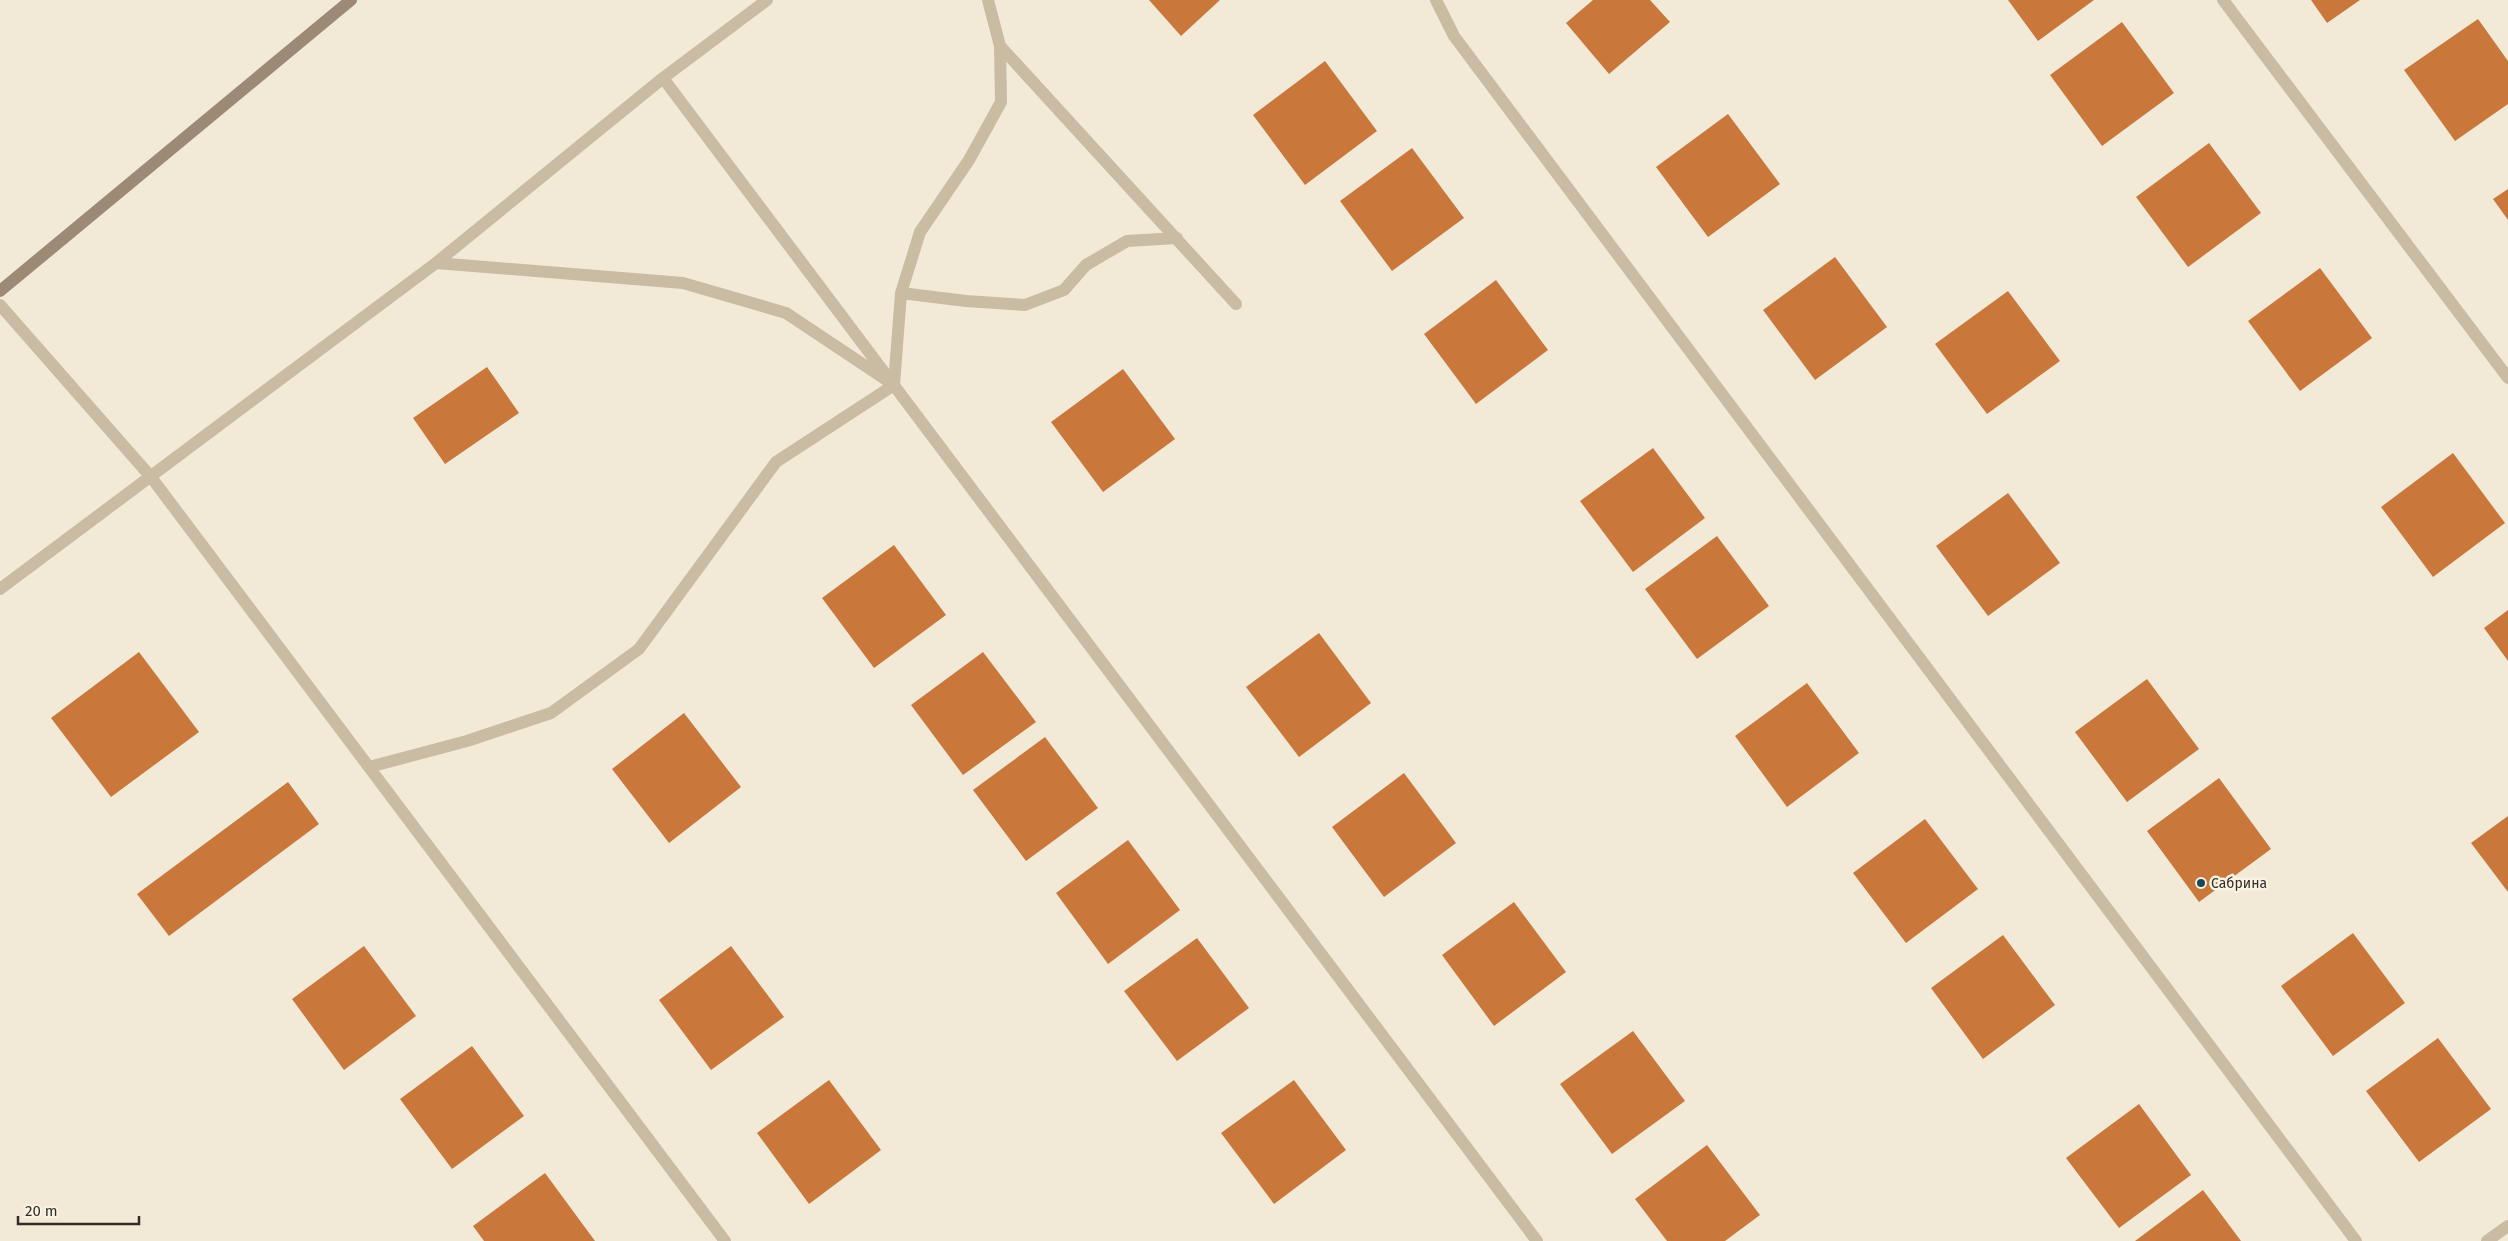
<svg xmlns="http://www.w3.org/2000/svg" width="2508" height="1241" font-family="'Fira Sans',sans-serif">
	<rect width="100%" height="100%" fill="#f2ead7"/>
	<!-- building -->
	<path fill="#ca773c" d="M1149,0H1220L1181,36Z
		M1593,0H1650L1670,22L1609,74L1566,23Z
		M2008,0H2094L2038,41Z
		M2311,0H2360L2327,23Z
		M2478,19L2508,61V104L2455,141L2404,70Z
		M2122,22L2174,93L2102,146L2050,75Z
		M1325,61L1377,131L1305,185L1253,115Z
		M1728,114L1780,184L1708,237L1656,167Z
		M2209,143L2261,213L2188,267L2136,197Z
		M1412,148L1464,218L1392,271L1340,201Z
		M2508,189V220L2493,199Z
		M1835,257L1887,327L1815,380L1763,310Z
		M2320,268L2372,338L2300,391L2248,321Z
		M1496,280L1548,350L1476,404L1424,334Z
		M2008,291L2060,361L1987,414L1935,344Z
		M487,367L519,413L445,464L413,418Z
		M1123,369L1175,439L1103,492L1051,422Z
		M1653,448L1705,518L1633,572L1580,501Z
		M2453,453L2505,523L2433,577L2381,507Z
		M2008,493L2060,563L1988,616L1936,546Z
		M1717,536L1769,606L1697,659L1645,589Z
		M894,545L946,615L874,668L822,598Z
		M2508,610V661L2484,628Z
		M1319,633L1371,703L1299,757L1246,687Z
		M139,652L199,732L111,797L51,718Z
		M983,652L1036,722L963,775L911,705Z
		M2147,679L2199,749L2127,802L2075,732Z
		M1807,683L1859,753L1787,807L1735,736Z
		M684,713L741,787L669,843L612,769Z
		M1045,737L1098,808L1026,861L973,790Z
		M1404,773L1456,843L1384,897L1332,827Z
		M2219,778L2271,849L2199,902L2147,831Z
		M288,782L319,824L169,936L137,894Z
		M2508,816V892L2471,843Z
		M1925,819L1978,889L1906,943L1853,873Z
		M1128,840L1180,910L1108,964L1056,893Z
		M1514,902L1566,972L1494,1026L1442,955Z
		M2353,933L2405,1003L2333,1056L2281,986Z
		M2003,935L2055,1005L1983,1059L1931,988Z
		M1197,938L1249,1008L1177,1061L1124,991Z
		M364,946L416,1016L344,1070L292,999Z
		M731,946L784,1017L711,1070L659,1000Z
		M1633,1031L1685,1101L1612,1154L1560,1084Z
		M2438,1038L2491,1109L2419,1162L2366,1091Z
		M472,1046L524,1116L452,1169L400,1099Z
		M829,1080L881,1150L809,1204L757,1133Z
		M1294,1080L1346,1150L1274,1204L1221,1133Z
		M2139,1104L2191,1175L2119,1228L2066,1158Z
		M1707,1145L1760,1215L1725,1241H1667L1635,1199Z
		M545,1173L595,1241H484L473,1226Z
		M2203,1190L2241,1241H2135Z"/>
	<g fill="none" stroke-linecap="round" stroke-linejoin="round">
		<!-- street -->
		<path stroke="#cabba3" stroke-width="12" d="M1436,0L1454,36L2356,1241
			M2223,0L2508,378
			M1000,46L1236,304
			M663,78L1537,1241
			M436,263L683,283L786,313L894,385L901,293L920,232L969,160L1001,102L1000,46L988,0
			M901,293L966,301L1025,305L1064,290L1086,265L1127,241L1177,238
			M0,305L151,477L725,1241
			M0,589L436,263L663,78L767,0
			M369,767L467,741L551,713L639,649L776,462L894,385
			M2487,1241L2508,1226"/>
		<!-- secondary -->
		<path stroke="#9d8a74" stroke-width="12" d="M0,291L351,0"/>
	</g>
	<!-- markers -->
	<circle fill="#1a4857" stroke="#f9f3e3" stroke-width="2" cx="2201" cy="883" r="5"/>
	<g text-anchor="middle" dominant-baseline="central" stroke-width="5" stroke-linejoin="round" paint-order="stroke">
		<!-- poi labels -->
		<g font-size="14" fill="#342c25" stroke="#f9f3e3" text-anchor="start">
			<text x="2211" y="883">Сабрина</text>
		</g>
	</g>
	<!-- scale -->
	<path d="M18 1216v8h121v-8" fill="none" stroke="#342c25" stroke-width="2.5"/>
	<text x="25" y="1216" font-size="15" fill="#342c25" stroke="#f9f3e3" stroke-width="4" paint-order="stroke">20 m</text>
</svg>
